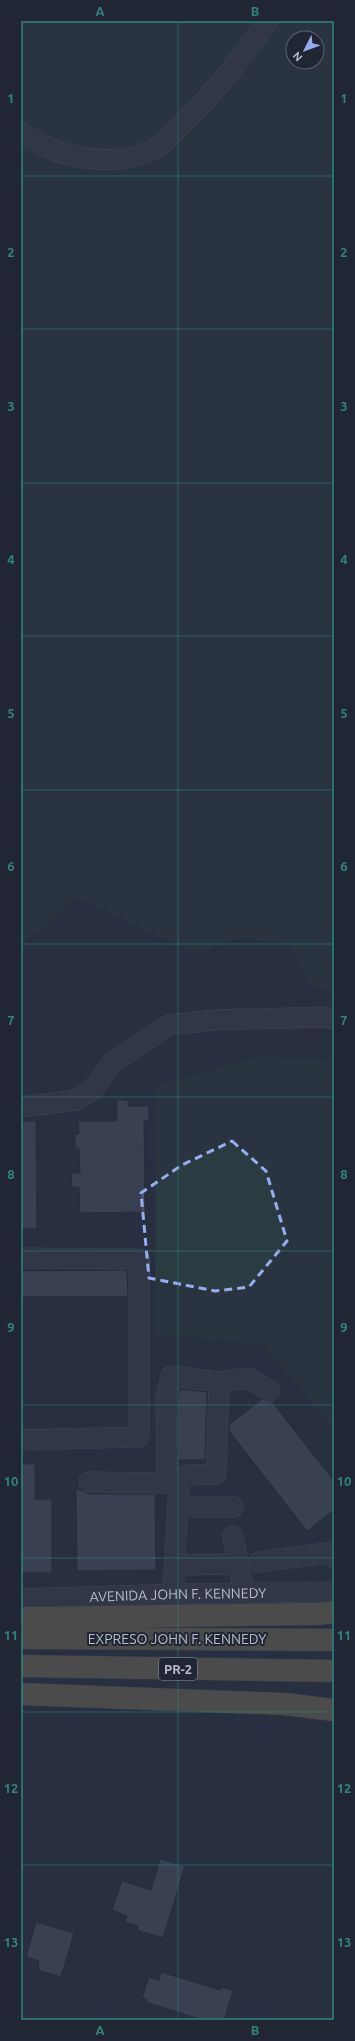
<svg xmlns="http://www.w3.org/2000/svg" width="355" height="2041" font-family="Ubuntu,sans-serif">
	<rect width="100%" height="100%" fill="#282f40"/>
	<!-- green -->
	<path fill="#2a3b41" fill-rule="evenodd" d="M21,21H334V993L311,985L289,944L241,938L194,954L78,897L21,945ZM293,38H317V62H293Z
		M259,1057L334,1060V1426L260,1344L155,1334L156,1086Z"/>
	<!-- building -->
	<path fill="#4e5669" stroke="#232837" d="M117,1100H128V1106H149V1121H144L145,1212L80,1213L79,1187H72L71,1173H80L79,1148H75V1134H79L78,1121H117Z
		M21,1121H36L37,1229H21Z
		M127,1270L128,1297H21V1271Z
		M180,1389L207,1392L205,1460H178V1397Z
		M262,1399L272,1402L334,1481V1510L307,1531L229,1431V1425Z
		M21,1464H35V1499H52V1573H21Z
		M76,1488L89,1494H155L156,1570L77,1571Z
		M160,1859L185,1866L163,1938L137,1930L138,1926L125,1922L127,1916L112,1910L122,1881L151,1890Z
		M36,1922L74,1933L61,1977L38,1970L39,1961L26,1957Z
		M161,1972L220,1990L222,1987L233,1991L224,2020H203L146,2002L147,2000L142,1998L149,1977L159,1980Z"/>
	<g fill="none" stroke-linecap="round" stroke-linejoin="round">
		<defs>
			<g id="minor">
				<path d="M21,132C28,136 34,141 42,145C75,161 126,167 159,146C167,141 174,132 181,125C214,94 241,58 268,21"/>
				<path d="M21,1107L77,1100L93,1089L113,1062L169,1025L214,1020L324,1017L334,1019"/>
				<path d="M21,1258L139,1259V1437L21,1440"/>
				<path d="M219,1382L248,1378L270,1391"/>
				<path d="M89,1482L179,1483"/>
				<path d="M167,1483L166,1396L171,1376L219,1382L216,1474L186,1475L179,1483L173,1594"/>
				<path d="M178,1507H233"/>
				<path d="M233,1536L244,1593"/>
				<path d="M259,1562L333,1552L334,1558"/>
				<path d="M175,1565L239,1564"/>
				<path id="s1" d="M21,1599L173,1594L334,1592"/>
			</g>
			<path id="highway" d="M21,1618L318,1614L334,1612
				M21,1638L334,1640
				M21,1666L334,1671
				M21,1694L284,1704L334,1710"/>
		</defs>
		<!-- minor casing -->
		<use href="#minor" stroke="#5a5f6d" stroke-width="21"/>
		<!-- highway casing -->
		<use href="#highway" stroke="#474c5a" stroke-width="23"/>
		<!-- minor -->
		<use href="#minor" stroke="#3c4250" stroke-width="20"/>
		<!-- highway -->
		<use href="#highway" stroke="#756e59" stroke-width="22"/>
	</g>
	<!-- marked area -->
	<path d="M0 0H355V2041H0ZM232,1141L266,1171L287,1241L249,1287L215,1291L149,1278L141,1193L182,1165Z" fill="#282f40" fill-opacity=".55" fill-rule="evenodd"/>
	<path fill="none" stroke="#96adf2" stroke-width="3" stroke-dasharray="8 5" stroke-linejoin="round" d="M232,1141L266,1171L287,1241L249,1287L215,1291L149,1278L141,1193L182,1165Z"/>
	<!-- grid -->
	<path fill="none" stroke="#318480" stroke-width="1" stroke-opacity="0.55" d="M178,21V2020M21,176H334M21,329H334M21,483H334M21,636H334M21,790H334M21,944H334M21,1097H334M21,1251H334M21,1405H334M21,1558H334M21,1712H334M21,1865H334"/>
	<g text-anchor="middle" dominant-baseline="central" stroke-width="4" stroke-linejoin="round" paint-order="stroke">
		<!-- shield labels -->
		<rect fill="#212635" stroke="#8b909d" stroke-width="1" x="159" y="1658" width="38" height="22" rx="3"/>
		<g font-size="13" font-weight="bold" fill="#b9bdca">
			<text x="178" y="1669">PR-2</text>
		</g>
		<!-- street labels -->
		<g font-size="14" fill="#b9bdca" stroke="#212635">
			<text stroke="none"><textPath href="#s1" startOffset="157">AVENIDA JOHN F. KENNEDY</textPath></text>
			<text x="177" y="1639">EXPRESO JOHN F. KENNEDY</text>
		</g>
	</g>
	<!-- border -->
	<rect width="355" height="2041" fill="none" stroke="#212635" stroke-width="44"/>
	<!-- north arrow -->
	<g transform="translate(305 50) rotate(228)"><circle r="19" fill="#212635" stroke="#5e6271"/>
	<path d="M0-3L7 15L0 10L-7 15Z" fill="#96adf2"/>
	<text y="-6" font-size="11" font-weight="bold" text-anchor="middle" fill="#b9bdca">N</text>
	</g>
	<rect x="22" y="22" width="311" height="1997" fill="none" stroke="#318480" stroke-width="1.5"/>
	<g font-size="13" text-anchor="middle" font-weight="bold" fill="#318480">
		<text x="100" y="16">A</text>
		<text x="255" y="16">B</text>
		<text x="11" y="103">1</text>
		<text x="344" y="103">1</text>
		<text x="11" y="257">2</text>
		<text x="344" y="257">2</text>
		<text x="11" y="411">3</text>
		<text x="344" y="411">3</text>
		<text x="11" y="564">4</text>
		<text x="344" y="564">4</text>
		<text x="11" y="718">5</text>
		<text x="344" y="718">5</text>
		<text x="11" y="871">6</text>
		<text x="344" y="871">6</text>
		<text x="11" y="1025">7</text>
		<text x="344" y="1025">7</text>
		<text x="11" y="1179">8</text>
		<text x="344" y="1179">8</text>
		<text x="11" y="1332">9</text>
		<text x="344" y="1332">9</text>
		<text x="11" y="1486">10</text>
		<text x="344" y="1486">10</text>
		<text x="11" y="1640">11</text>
		<text x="344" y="1640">11</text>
		<text x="11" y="1793">12</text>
		<text x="344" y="1793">12</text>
		<text x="11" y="1947">13</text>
		<text x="344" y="1947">13</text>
		<text x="100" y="2035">A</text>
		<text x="255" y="2035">B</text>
	</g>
</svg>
